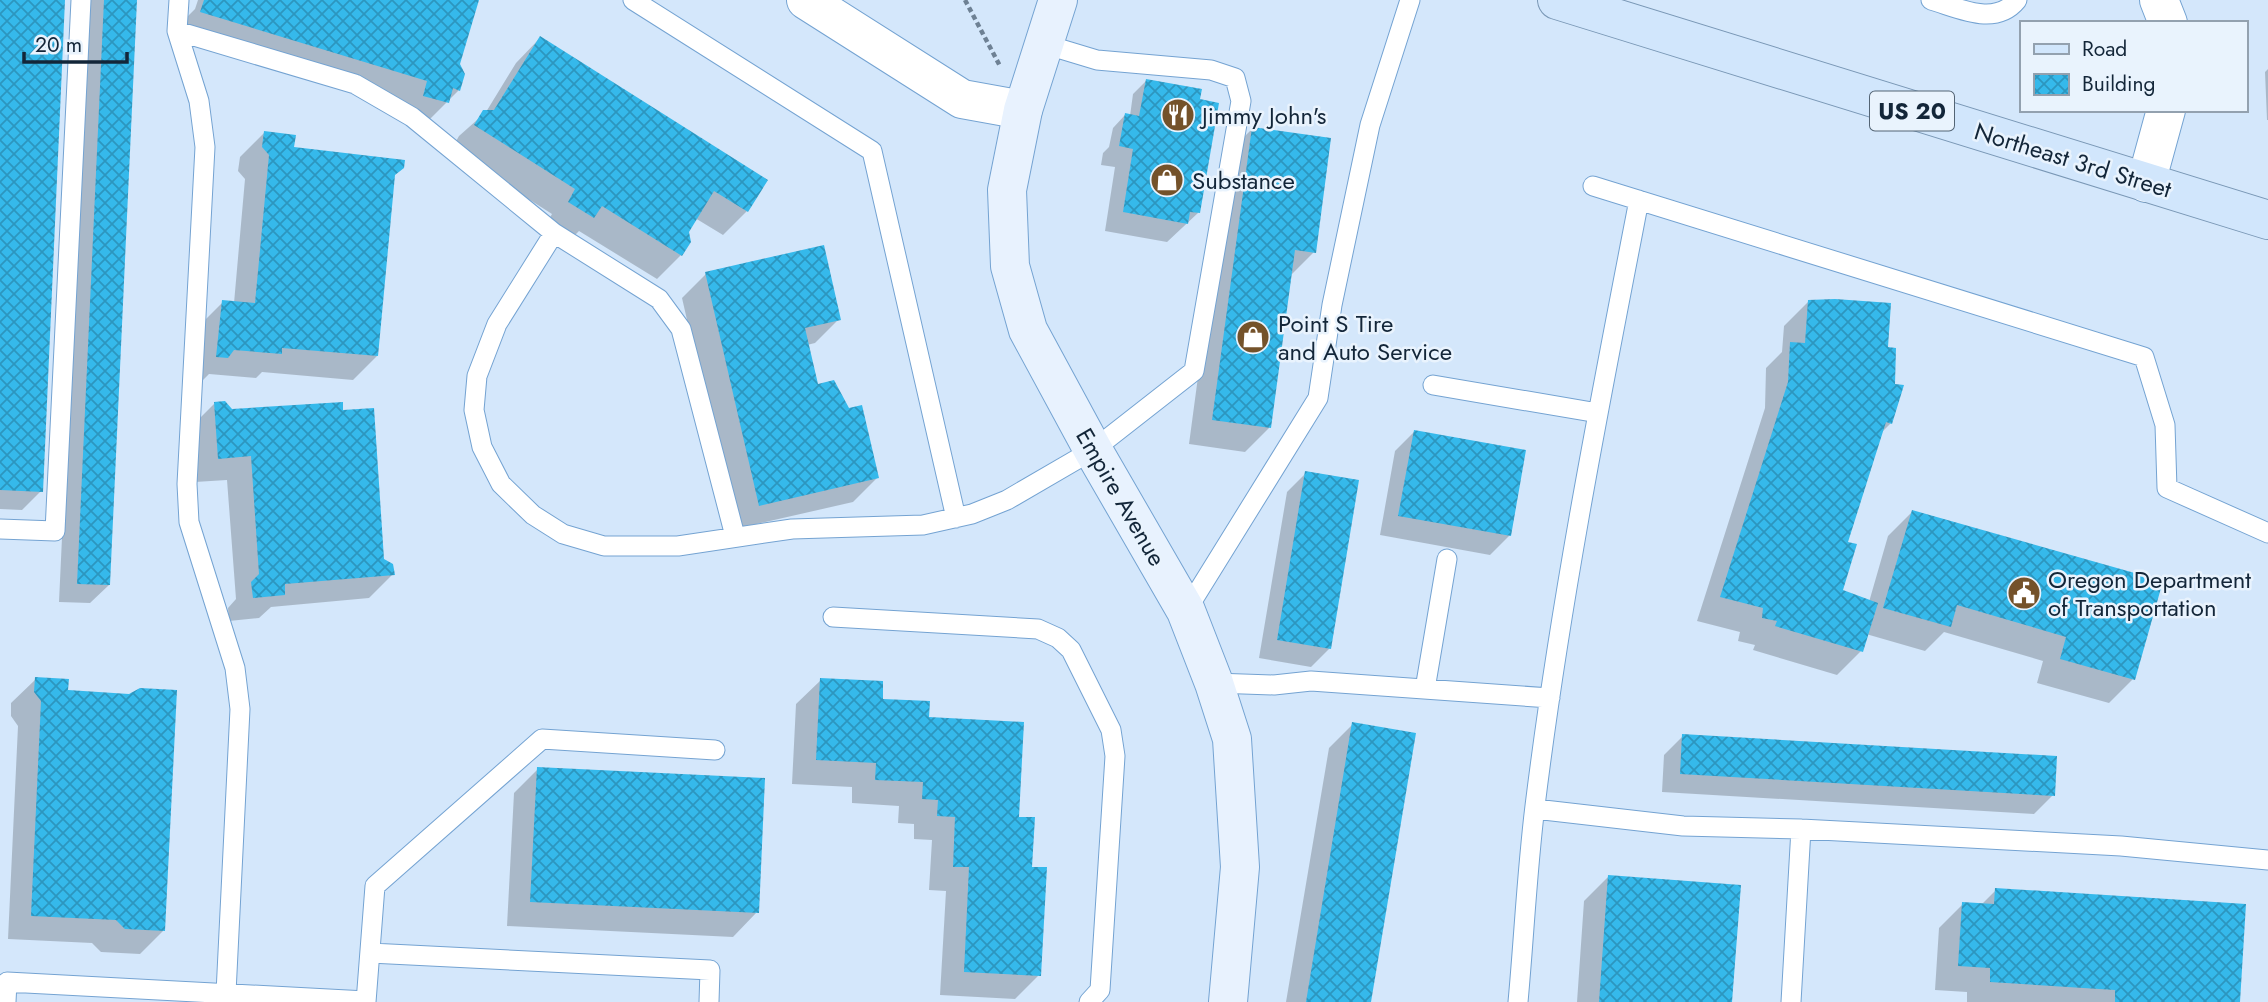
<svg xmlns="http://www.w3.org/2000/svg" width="2268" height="1002" font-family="Jost,sans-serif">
	<defs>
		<pattern id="building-cross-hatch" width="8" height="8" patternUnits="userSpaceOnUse" patternTransform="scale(1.75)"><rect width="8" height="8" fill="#35b9eb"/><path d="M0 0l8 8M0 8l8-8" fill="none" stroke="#2c96bf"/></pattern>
	</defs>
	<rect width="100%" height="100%" fill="#d4e7fb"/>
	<!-- shadow -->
	<path fill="#0003" d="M0,0H63L41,491L22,510L0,509Z
		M87,0H136L109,585L90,603L59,602Z
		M198,0H477L458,65L459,90L423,126L404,105L177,36L182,22L195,9Z
		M540,38L747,211L723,235L695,218L687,232L690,242L681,255L657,279L579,231L569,241L545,226L552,214L451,150L459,136L486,112L516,63Z
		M2268,69V120H2267L2265,72Z
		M1146,81L1198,213L1167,242L1105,231L1115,167L1101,165L1103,153L1109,147L1113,128L1125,115L1130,116L1133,94Z
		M1252,129L1314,252L1289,277L1269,428L1245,452L1189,444L1228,153Z
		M264,133L292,149L393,177L377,356L353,380L262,372L256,378L209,374L202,381L199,326L223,302L234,303L245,179L238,171L240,157Z
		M706,274L839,319L815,343L807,345L817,386L877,478L853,502L735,529L682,298Z
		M1808,302L1887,349L1891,423L1881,433L1846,543L1841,591L1869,602L1888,536L1912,512L2133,679L2109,703L2037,683L2043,661L1944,632L1925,651L1866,634L1861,651L1837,675L1753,650L1755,645L1738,641L1740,632L1697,621L1765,408L1766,368L1782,352L1784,326Z
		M215,403L232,411L342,412L383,560L393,574L369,598L271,607L259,618L229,621L228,608L236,599L227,480L195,482L190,428Z
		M1414,432L1509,536L1490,555L1380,535L1395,451Z
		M1306,473L1330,648L1311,667L1259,658L1287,492Z
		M36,679L66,692L164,930L140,954L101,952L92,943L8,939L18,726L11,716V703Z
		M821,680L927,719L1017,818L1030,868L1039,975L1015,999L940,995L946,891L929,890L932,840L914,839V824L898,823L899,806L852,803V787L792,784L796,704Z
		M1353,724L1370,1002H1286L1329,748Z
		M1683,736L2053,795L2034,814L1662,792L1664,755Z
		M538,769L757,912L733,937L507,926L514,793Z
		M1608,877L1731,1002H1577L1584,901Z
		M1996,890L2239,1002H1967V992L1935,990L1939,928L1963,904L1981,905Z"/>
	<!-- building -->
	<path fill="url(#building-cross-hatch)" d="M0,0H65L43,492L0,490Z
		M104,0H137L110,585L77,584Z
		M204,0H479L460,64L465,74L460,91L453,88L449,103L423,96L427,81L200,12Z
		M540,36L768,180L748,212L714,191L689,232L691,242L682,256L602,206L594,218L568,202L575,189L474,125L483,110H494Z
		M1146,79L1202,89L1200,99L1219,103L1200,213L1190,212L1188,224L1123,212L1133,149L1119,146L1125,113L1139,116Z
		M1252,127L1331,138L1316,253L1295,250L1271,428L1212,420Z
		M264,131L296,135L294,147L405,160L404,168L395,175L378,356L282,348V354L234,350L228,358L216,357L222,300L255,303L269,155L262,147Z
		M824,245L841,320L805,328L818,384L834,380L849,408L862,405L879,478L759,506L705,272Z
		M1835,299L1891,303L1888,347L1896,348L1895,384L1904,385L1892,424L1886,422L1848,542L1857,544L1843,590L1878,603L1863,652L1775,626L1777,621L1762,618L1763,608L1720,597L1788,382L1790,342L1805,343L1808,300Z
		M225,401L232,409L343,402V410L374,408L384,559L393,564L395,575L285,584V595L253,598L251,582L259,574L251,456L218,459L214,402Z
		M1414,430L1526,450L1511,536L1398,516Z
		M1305,471L1359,480L1331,649L1277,640Z
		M1912,510L2163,581L2135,680L2060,659L2066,637L1957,605L1951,627L1883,608Z
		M35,677L69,679L68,690L129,694L140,688L177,690L165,931L125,929L116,920L31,916L41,701L34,692Z
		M820,678L883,681V699L930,701L929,717L1024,722L1019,817H1035L1032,867H1047L1041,976L964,972L969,867H953L955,817L937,816L938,800L922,799L923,782L875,780L876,763L816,760Z
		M1352,722L1416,733L1371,1002H1306Z
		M1682,734L2057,756L2055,796L1680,774Z
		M537,767L765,778L759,913L530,902Z
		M1608,875L1741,885L1732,1002H1599Z
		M1995,888L2246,904L2240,1002H2115V990L1990,982V968L1958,966L1962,902L1994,904Z"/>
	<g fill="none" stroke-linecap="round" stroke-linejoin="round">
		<defs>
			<path id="lane" d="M179,0L177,31L199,101L205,147L187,484L189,522L235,668L240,709L226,993
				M633,0L872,151L956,518
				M1931,0C1959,8 1995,27 2017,0
				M177,31L355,84L412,117L554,233L659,299L681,329L735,536
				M1593,186L2144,357L2165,425L2167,488L2268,533
				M554,233L497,324L477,376L474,410L482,447L501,484L533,515L563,534L604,546H678L792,529L923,525L972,514L1007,500L1093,450L1194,371L1241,101L1235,78L1211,70L1097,60L1044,44
				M1433,385L1598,413
				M0,529L55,531L81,0
				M1186,611L1318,398L1332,305L1370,125L1410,0
				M833,617L1038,629L1058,638L1071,650L1111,730L1115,756L1100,990L1089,1002
				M1214,683L1274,685L1311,681L1550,698
				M1425,689L1447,559
				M1535,809L1683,826L1801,829L2121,846L2268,860
				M370,953L710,970L709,1002
				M6,1002L7,982L366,1001
				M366,1002L375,886L542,739L715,750
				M1518,1002C1524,937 1527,871 1535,806C1560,603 1600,401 1639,200
				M1791,1002L1801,829"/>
			<path id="street" d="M806,0L962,99L1023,110
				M2159,0L2168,23
				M2146,183L2166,110"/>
			<path id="secondary" d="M1058,0L1023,110L1007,190L1010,266L1028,330L1093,450L1186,611L1214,683L1232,739L1240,867L1228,1002"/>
			<path id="primary" d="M1557,0L2268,220"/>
		</defs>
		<!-- lane casing -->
		<use href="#lane" stroke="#74a3d2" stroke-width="21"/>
		<!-- street casing -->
		<use href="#street" stroke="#74a3d2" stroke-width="40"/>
		<!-- secondary casing -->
		<use href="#secondary" stroke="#74a3d2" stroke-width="40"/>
		<!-- primary casing -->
		<use href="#primary" stroke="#7a98b6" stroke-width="40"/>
		<!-- path -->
		<path stroke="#6e8194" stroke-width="4.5" stroke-dasharray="5 3.5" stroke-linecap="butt" d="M965,0L1000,66"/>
		<!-- lane -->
		<use href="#lane" stroke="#fff" stroke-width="19"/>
		<!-- street -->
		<use href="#street" stroke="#fff" stroke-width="38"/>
		<!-- secondary -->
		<use href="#secondary" stroke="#e8f2fe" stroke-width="38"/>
		<!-- primary -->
		<use href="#primary" stroke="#d1e6fc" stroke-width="38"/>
	</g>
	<!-- icons -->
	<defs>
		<symbol id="restaurant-disc" viewBox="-11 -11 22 22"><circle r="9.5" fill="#74522a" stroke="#e9f3fd"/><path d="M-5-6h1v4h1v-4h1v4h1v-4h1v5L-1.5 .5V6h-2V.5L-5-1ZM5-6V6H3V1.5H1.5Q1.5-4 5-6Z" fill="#fff"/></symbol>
		<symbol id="shop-disc" viewBox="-11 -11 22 22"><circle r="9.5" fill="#74522a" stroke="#e9f3fd"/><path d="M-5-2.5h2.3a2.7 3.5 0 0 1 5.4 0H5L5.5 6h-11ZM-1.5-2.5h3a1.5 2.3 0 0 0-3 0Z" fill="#fff"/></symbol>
		<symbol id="civic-disc" viewBox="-11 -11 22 22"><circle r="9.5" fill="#74522a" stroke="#e9f3fd"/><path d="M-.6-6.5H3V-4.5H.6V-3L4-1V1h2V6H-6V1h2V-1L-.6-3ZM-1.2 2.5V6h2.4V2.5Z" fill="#fff"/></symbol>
	</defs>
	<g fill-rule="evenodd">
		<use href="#restaurant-disc" x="1159" y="96" width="38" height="38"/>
		<use href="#shop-disc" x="1148" y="161" width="38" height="38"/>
		<use href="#shop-disc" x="1234" y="318" width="38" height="38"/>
		<use href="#civic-disc" x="2005" y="574" width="38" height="38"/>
	</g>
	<g text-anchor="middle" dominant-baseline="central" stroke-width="5" stroke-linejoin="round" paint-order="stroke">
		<!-- shield labels -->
		<rect fill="#e9f3fd" stroke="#536474" stroke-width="2" x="1870" y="91.5" width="84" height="39" rx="5"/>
		<g font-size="23" font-weight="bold" fill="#132639">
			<text x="1912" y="111">US 20</text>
		</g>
		<!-- poi labels -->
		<g font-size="24" fill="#132639" stroke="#e9f3fd" text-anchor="start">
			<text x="1202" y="115">Jimmy John's</text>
			<text x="1192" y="180">Substance</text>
			<text x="1278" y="323">Point S Tire<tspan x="1278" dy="28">and Auto Service</tspan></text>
			<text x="2048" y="579">Oregon Department<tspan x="2048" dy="28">of Transportation</tspan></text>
		</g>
		<!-- street labels -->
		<g font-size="24" fill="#132639" stroke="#e9f3fd">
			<text transform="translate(2073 160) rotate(17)">Northeast 3rd Street</text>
			<text transform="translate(1121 497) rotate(60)">Empire Avenue</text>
		</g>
	</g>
	<!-- legend -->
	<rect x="2020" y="21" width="228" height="91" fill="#e9f3fd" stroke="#93a1af" stroke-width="2"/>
	<rect x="2034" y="44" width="35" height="10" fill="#d1e6fc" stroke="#93a1af" stroke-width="2"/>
	<text x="2082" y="56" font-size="21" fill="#132639">Road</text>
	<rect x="2034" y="74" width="35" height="21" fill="url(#building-cross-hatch)" stroke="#93a1af" stroke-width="2"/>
	<text x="2082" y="91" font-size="21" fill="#132639">Building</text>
	<!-- scale -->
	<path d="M24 52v10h103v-10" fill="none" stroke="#132639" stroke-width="3.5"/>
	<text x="35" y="52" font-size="21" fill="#132639" stroke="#e9f3fd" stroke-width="5" paint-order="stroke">20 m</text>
</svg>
